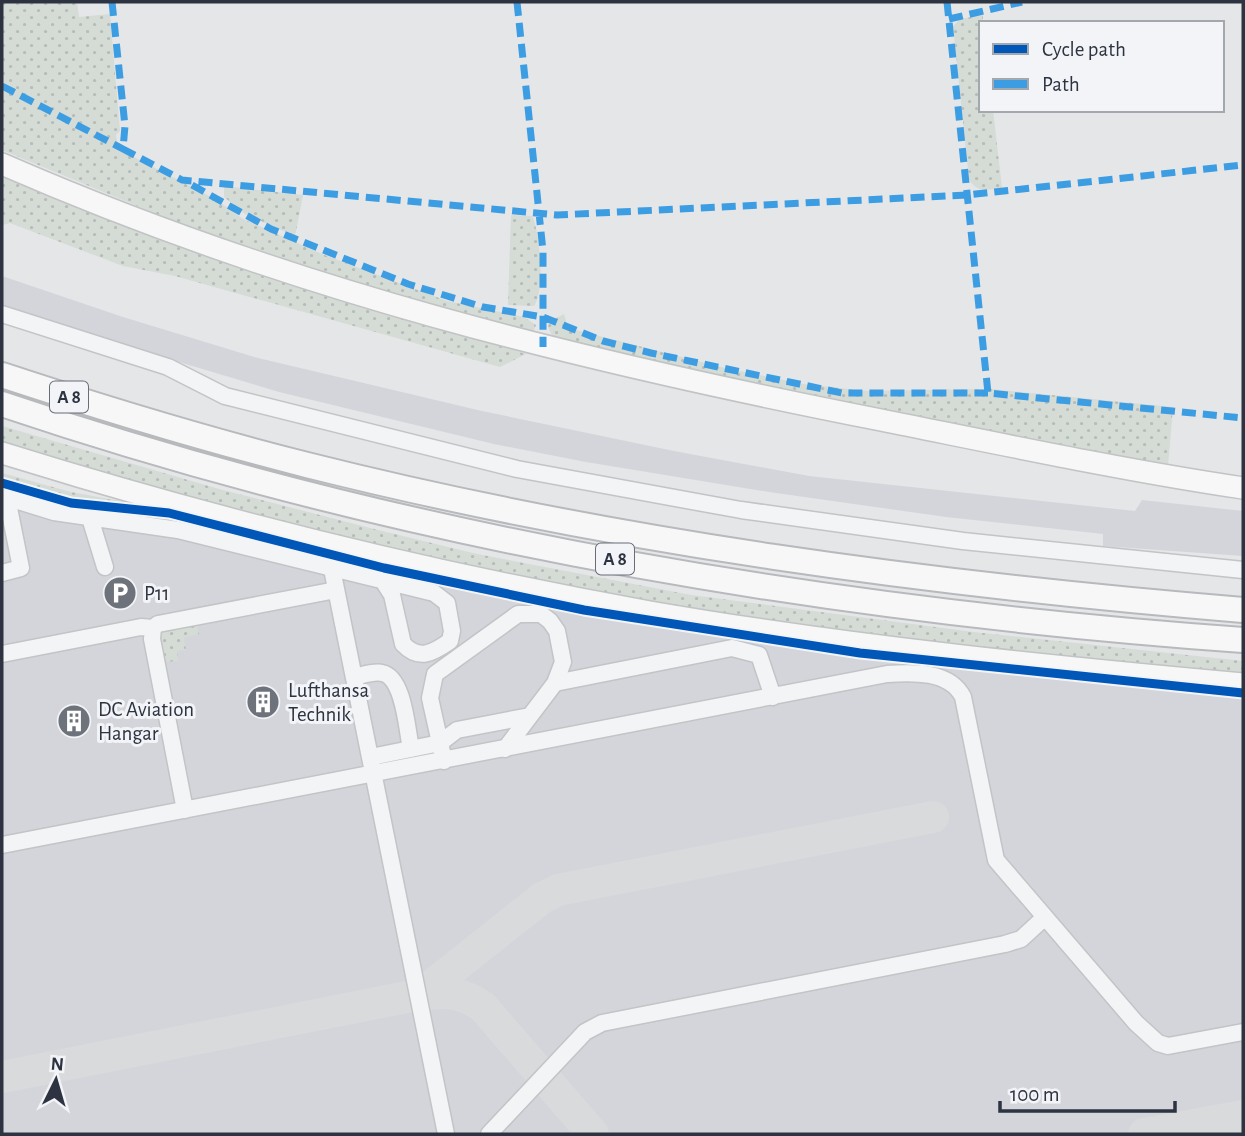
<svg xmlns="http://www.w3.org/2000/svg" width="1245" height="1136" font-family="'Alegreya Sans',sans-serif">
	<defs>
		<pattern id="grass-dots" width="8" height="8" patternUnits="userSpaceOnUse" patternTransform="scale(1.75)"><rect width="8" height="8" fill="#d5dbd5"/><path d="M2 2h.1M6 6h.1" fill="none" stroke="#b7bcb8" stroke-width="1.8" stroke-linecap="round"/></pattern>
	</defs>
	<rect width="100%" height="100%" fill="#e4e6e8"/>
	<!-- built -->
	<path fill="#d3d5db" d="M2,276L123,317L258,358L482,411L674,451L809,476L1135,511L1142,500L1243,511V556L1103,546V534L946,517L769,492L586,462L494,444L279,392L82,333L2,304Z
		M2,486L65,505L169,517L449,587L646,624L912,664L1243,695V1134H2Z"/>
	<!-- grass -->
	<path fill="url(#grass-dots)" d="M2,2H77L79,17L110,14L120,131L116,135L118,148L130,155L217,200L243,219L322,254L447,301L524,317L536,325L534,330L524,335L234,246L2,150Z
		M983,15L981,110H993L1002,188C988,190 976,193 969,179L953,26L960,19Z
		M2,176L136,229L303,287L526,354L500,367L175,276L123,266L10,223L2,225Z
		M224,186L303,195L295,236L245,214L224,197Z
		M511,215L532,216C540,230 545,293 534,306L508,305Z
		M564,314L568,328L725,368L803,384L867,391L991,389L1173,407L1168,466L896,415L555,342L548,327L549,322Z
		M2,426L219,489L374,529L477,554L691,595L973,632L1243,661V677L1164,672L671,609L432,564L2,446Z
		M2,473L71,492L164,509L66,499L2,480Z
		M197,623L199,634L184,638L186,650L177,651L178,661L162,662L160,635L163,631Z"/>
	<g fill="none" stroke-linecap="round" stroke-linejoin="round">
		<!-- taxiway -->
		<path stroke="#d8dadc" stroke-width="32" d="M415,996C442,991 461,991 483,1007L593,1134
			M2,1077L412,996L431,986L542,898L558,890L933,817
			M1144,1134L1243,1116"/>
		<defs>
			<path id="minor" d="M2,314L168,367L225,396L517,469L741,510L963,541L1243,570
				M2,496L54,512L178,530L434,593L447,603L452,631L450,641C433,653 419,661 403,644L392,595L383,581
				M90,518L105,567
				M332,569L446,1134
				M2,573L21,568L7,498
				M153,628L152,639L185,810
				M2,654L141,627L153,628L158,624L336,590
				M354,677C363,675 374,671 382,673C404,677 407,730 411,749
				M555,683L732,648L759,655L773,697
				M371,757L440,743L457,730L530,716
				M444,761L430,698L435,674L518,614H541L550,621L557,631L563,662L555,683L505,749
				M2,845L887,674C913,672 950,671 963,697L996,860L1136,1023L1158,1043L1168,1046L1243,1032
				M489,1134L585,1032L602,1023L1005,944L1021,939L1045,917"/>
			<path id="major" d="M2,164C288,289 576,360 881,420C1001,444 1122,470 1243,488
				M2,453C214,519 431,573 650,612C846,646 1045,666 1243,684"/>
			<path id="highway" d="M2,375C102,408 204,439 307,465C613,542 929,584 1243,610
				M2,404C399,538 825,610 1243,640"/>
		</defs>
		<!-- minor casing -->
		<use href="#minor" stroke="#c2c4c6" stroke-width="19"/>
		<!-- major casing -->
		<use href="#major" stroke="#c1c3c5" stroke-width="24"/>
		<!-- highway casing -->
		<use href="#highway" stroke="#b7b9bc" stroke-width="28"/>
		<!-- minor -->
		<use href="#minor" stroke="#f3f4f5" stroke-width="16"/>
		<!-- major -->
		<use href="#major" stroke="#f7f7f7" stroke-width="21"/>
		<!-- highway -->
		<use href="#highway" stroke="#f7f7f7" stroke-width="24"/>
		<!-- quiet -->
		<path stroke="#3d9de3" stroke-width="7" stroke-dasharray="14 7" stroke-linecap="butt" d="M112,2L125,126L123,149L182,180L557,215L967,195L1243,165
			M517,2L543,251V347
			M947,2L988,393L1243,418
			M949,19L1022,2
			M2,86L123,149
			M192,185L271,229L408,284L483,307L543,317L603,341L651,353L842,393H988"/>
		<defs>
			<path id="cycleway" d="M2,483L71,503L169,513L384,568L584,610L860,653L1243,693"/>
		</defs>
		<!-- cycleway casing -->
		<use href="#cycleway" stroke="#f2f4f7" stroke-width="13"/>
		<!-- cycleway -->
		<use href="#cycleway" stroke="#0057b8" stroke-width="9"/>
	</g>
	<!-- icons -->
	<defs>
		<symbol id="parking-disc" viewBox="-11 -11 22 22"><circle r="9.5" fill="#6d727b" stroke="#f2f4f7"/><path d="M-3.5-5.5H1a3.5 3.5 0 0 1 0 7H-1V5.5H-3.5ZM-1-3.4V-.6H.8a1.4 1.4 0 0 0 0-2.8Z" fill="#fff"/></symbol>
		<symbol id="building-disc" viewBox="-11 -11 22 22"><circle r="9.5" fill="#6d727b" stroke="#f2f4f7"/><path d="M-4-6H4V6H1V3H-1V6H-4ZM-2.5-4.3h1.7v1.8h-1.7ZM.8-4.3h1.7v1.8H.8ZM-2.5-1h1.7V.8h-1.7ZM.8-1h1.7V.8H.8Z" fill="#fff"/></symbol>
	</defs>
	<g fill-rule="evenodd">
		<use href="#parking-disc" x="101" y="574" width="38" height="38"/>
		<use href="#building-disc" x="244" y="683" width="38" height="38"/>
		<use href="#building-disc" x="55" y="702" width="38" height="38"/>
	</g>
	<g text-anchor="middle" dominant-baseline="central" stroke-width="6" stroke-linejoin="round" paint-order="stroke">
		<!-- shield labels -->
		<g fill="#f2f4f7" stroke="#686d77" stroke-width="2">
			<rect x="50" y="381.5" width="38" height="31" rx="5"/>
			<rect x="596" y="543.5" width="38" height="31" rx="5"/>
		</g>
		<g font-size="19" font-weight="bold" fill="#2d3340">
			<text x="69" y="397">A 8</text>
			<text x="615" y="559">A 8</text>
		</g>
		<!-- poi labels -->
		<g font-size="21" fill="#2d3340" stroke="#f2f4f7" text-anchor="start">
			<text x="144" y="593">P11</text>
			<text x="288" y="690">Lufthansa<tspan x="288" dy="24">Technik</tspan></text>
			<text x="98" y="709">DC Aviation<tspan x="98" dy="24">Hangar</tspan></text>
		</g>
	</g>
	<!-- border -->
	<rect width="1245" height="1136" fill="none" stroke="#2d3340" stroke-width="7"/>
	<!-- legend -->
	<rect x="979" y="21" width="245" height="91" fill="#f2f4f7" stroke="#a3a7ae" stroke-width="2"/>
	<rect x="993" y="44" width="35" height="10" fill="#0057b8" stroke="#a3a7ae" stroke-width="2"/>
	<text x="1042" y="56" font-size="21" fill="#2d3340">Cycle path</text>
	<rect x="993" y="79" width="35" height="10" fill="#3d9de3" stroke="#a3a7ae" stroke-width="2"/>
	<text x="1042" y="91" font-size="21" fill="#2d3340">Path</text>
	<!-- north arrow -->
	<g transform="translate(56 1080) rotate(5)" stroke="#f2f4f7" stroke-width="5" paint-order="stroke">
	<path d="M0-5L12 26L0 18L-12 26Z" fill="#2d3340"/>
	<text y="-10" font-size="19" font-weight="bold" text-anchor="middle" fill="#2d3340">N</text>
	</g>
	<!-- scale -->
	<path d="M1000 1101v10h175v-10" fill="none" stroke="#2d3340" stroke-width="3.5"/>
	<text x="1010" y="1101" font-size="21" fill="#2d3340" stroke="#f2f4f7" stroke-width="5" paint-order="stroke">100 m</text>
</svg>
